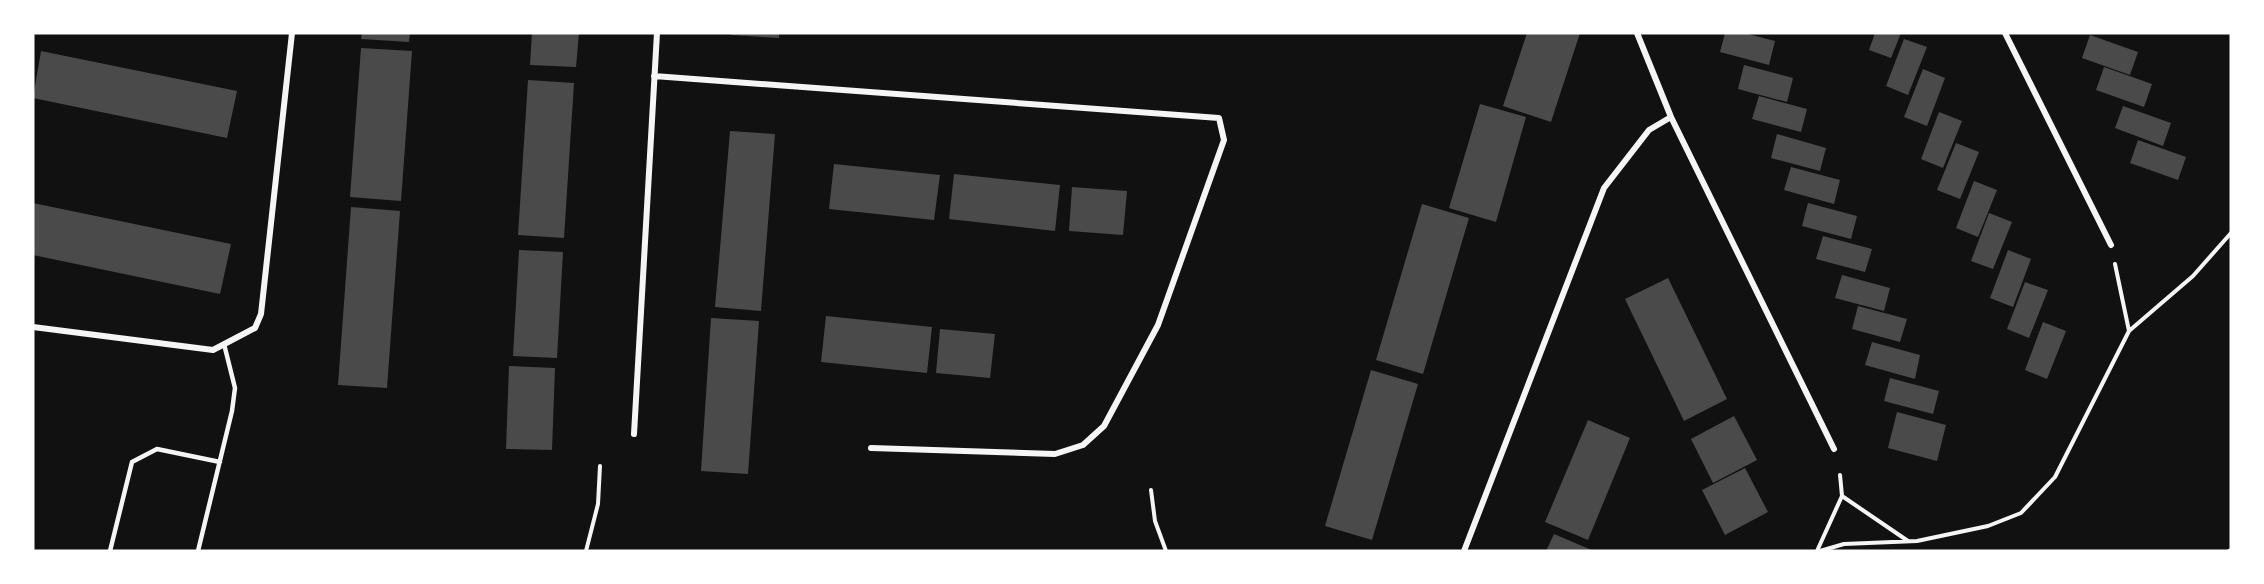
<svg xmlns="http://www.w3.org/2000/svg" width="2264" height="584" font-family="Commissioner,sans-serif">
	<rect width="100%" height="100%" fill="#111"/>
	<!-- building -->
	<path fill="#4a4a4a" d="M362,33H410L409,42L361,39Z
		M532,33H579L576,67L530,65Z
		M731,33H779V38L731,35Z
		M1527,33H1580L1551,122L1503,106Z
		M1725,33H1744L1775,41L1769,65L1720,52Z
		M1875,33H1901L1891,58L1869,50Z
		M2090,35L2138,52L2130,75L2082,58Z
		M1904,39L1927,47L1908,95L1886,86Z
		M361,48L412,51L401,201L350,197Z
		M41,51L237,91L227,138L33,98Z
		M1744,65L1793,78L1787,102L1738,89Z
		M2104,67L2152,84L2144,107L2096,90Z
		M1923,69L1945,78L1927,126L1904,117Z
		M528,80L574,83L564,238L518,235Z
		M1759,96L1807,109L1801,132L1752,119Z
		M1480,104L1526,117L1496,222L1449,208Z
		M2123,106L2171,123L2163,146L2115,128Z
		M1939,112L1962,121L1943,168L1921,159Z
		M730,131L775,134L761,311L715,307Z
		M1777,134L1826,148L1820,171L1771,158Z
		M2138,140L2186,157L2178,180L2130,163Z
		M1956,143L1979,152L1960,199L1937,190Z
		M834,164L940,175L934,220L829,209Z
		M1791,167L1840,180L1834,204L1784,190Z
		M954,174L1060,185L1055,231L949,219Z
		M1974,181L1997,190L1978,237L1956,228Z
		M1072,187L1127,191L1123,235L1069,231Z
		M33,203L231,244L220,294L33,255Z
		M1808,203L1857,216L1851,239L1802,226Z
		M1422,204L1469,218L1423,374L1376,360Z
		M351,207L400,211L387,388L338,385Z
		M1989,213L2012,222L1993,269L1971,261Z
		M1823,236L1872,249L1865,272L1816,259Z
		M519,250L563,252L557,358L513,356Z
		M2008,250L2031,259L2013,307L1990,298Z
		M1842,275L1890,288L1884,311L1835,298Z
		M1668,278L1727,399L1684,421L1625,299Z
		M2025,282L2048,290L2029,338L2007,329Z
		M1858,306L1907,319L1900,342L1852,329Z
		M826,316L932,327L927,373L821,362Z
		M711,318L759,321L748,474L701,471Z
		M2043,322L2066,331L2047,379L2025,370Z
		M940,329L995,334L990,378L936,373Z
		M1872,342L1920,355L1915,379L1865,365Z
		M509,366L555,368L552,450L506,449Z
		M1371,370L1418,384L1372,540L1325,526Z
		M1890,378L1939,391L1933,414L1884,401Z
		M1897,412L1946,425L1937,461L1888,448Z
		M1734,416L1757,460L1713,483L1691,439Z
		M1588,420L1630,438L1588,540L1545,522Z
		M1745,468L1768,512L1725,535L1702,490Z
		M1554,534L1594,551H1546Z"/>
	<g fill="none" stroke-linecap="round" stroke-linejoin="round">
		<!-- path -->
		<path stroke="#f5f5f5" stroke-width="4" d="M2115,264L2129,331
			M1151,490L1155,521L1166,551
			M1842,496L1908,541
			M586,551L598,504L600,466
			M1817,551L1842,496L1840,475
			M1820,551L1844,544L1917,541L1988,526L2021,513L2055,477L2129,331L2193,276L2231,233
			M2229,551L2231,550"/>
		<!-- service -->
		<path stroke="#f5f5f5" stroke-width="4.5" d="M110,551L132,462L157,449L220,462
			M198,551L232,411L235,388L224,344"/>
		<!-- minor -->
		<path stroke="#f5f5f5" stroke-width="6" d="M1637,33L1671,117L1834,449
			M2005,33L2111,245
			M654,76L1219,118L1224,140L1158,325L1104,426L1083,445L1055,454L871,448
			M33,327L213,350L255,328L261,314L292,33
			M634,434L657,33
			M1464,551L1604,188L1649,130L1671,117"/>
	</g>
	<!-- border -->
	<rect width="2264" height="584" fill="none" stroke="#ffffff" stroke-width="69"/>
</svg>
